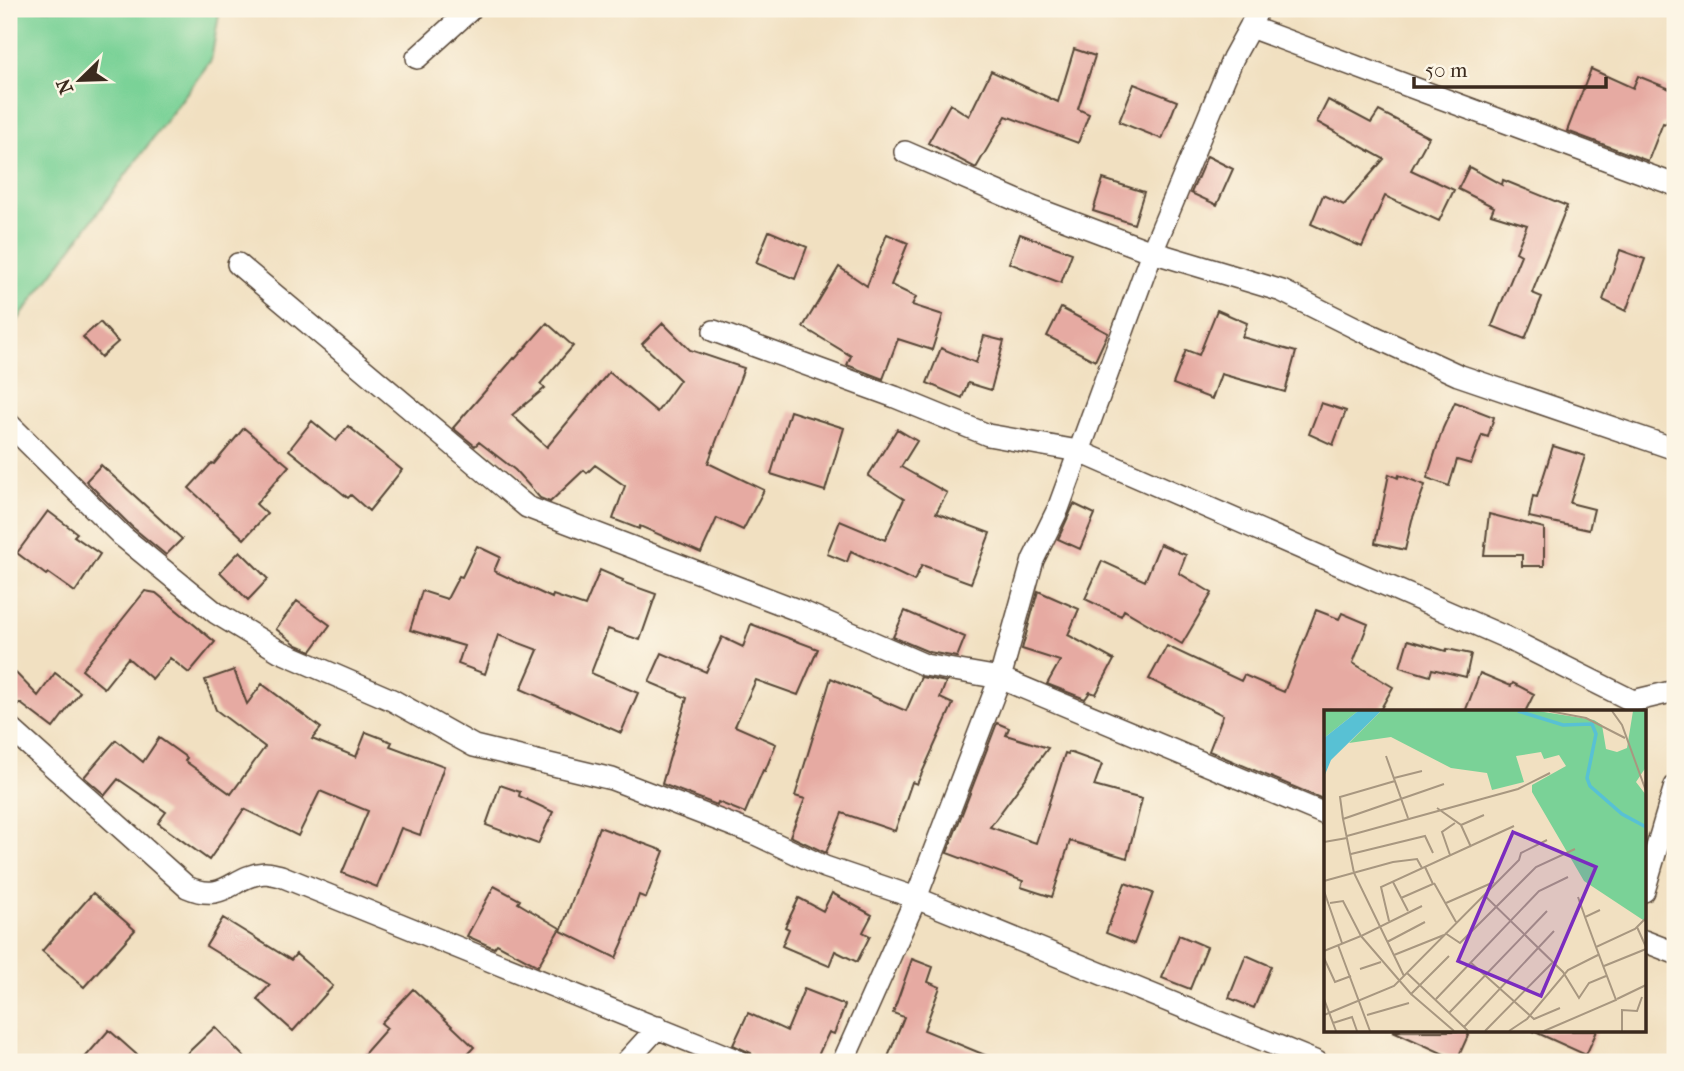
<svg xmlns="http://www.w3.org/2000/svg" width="1684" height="1071" font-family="'IM FELL French Canon',serif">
	<rect width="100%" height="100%" fill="#fcf5e5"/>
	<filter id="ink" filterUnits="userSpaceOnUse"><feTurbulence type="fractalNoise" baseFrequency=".0143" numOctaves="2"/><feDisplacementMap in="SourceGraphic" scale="14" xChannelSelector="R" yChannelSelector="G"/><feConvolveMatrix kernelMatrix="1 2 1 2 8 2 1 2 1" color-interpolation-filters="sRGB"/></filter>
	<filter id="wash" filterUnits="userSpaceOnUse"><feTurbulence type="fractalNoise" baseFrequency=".00686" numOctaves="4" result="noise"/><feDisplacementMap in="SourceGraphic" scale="28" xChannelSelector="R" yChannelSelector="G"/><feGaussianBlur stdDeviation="1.57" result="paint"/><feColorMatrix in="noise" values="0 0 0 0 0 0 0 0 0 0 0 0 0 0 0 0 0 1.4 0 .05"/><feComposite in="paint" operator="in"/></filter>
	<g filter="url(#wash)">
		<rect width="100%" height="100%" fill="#f1e0c1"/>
		<!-- green -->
		<path fill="#7ad297" stroke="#5a7e5a" stroke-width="2" d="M9,9H220L211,60L9,332Z"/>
		<g id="blocks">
			<!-- building -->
			<path fill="#e6aaa2" d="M1074,49L1095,56L1078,109L1089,114L1078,143L1006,116L976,168L928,143L950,104L969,116L991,71L1058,102Z
				M1591,69L1633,88L1638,76L1675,91V101L1666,124L1663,123L1648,161L1567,131Z
				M1134,84L1177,101L1162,139L1119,122Z
				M1328,100L1371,123L1379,111L1429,137L1411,170L1454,190L1439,221L1385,196L1362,247L1311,224L1323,195L1344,205L1384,159L1317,122Z
				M1207,156L1233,169L1217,205L1191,193Z
				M1469,167L1502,185L1503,180L1567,206L1532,293L1542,297L1525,339L1492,326L1521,255L1516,252L1527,225L1491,214L1494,207L1458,189Z
				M1103,179L1144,192L1134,224L1093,211Z
				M769,231L807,247L795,279L756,263Z
				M887,234L908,243L891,285L916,297L912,305L943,315L932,350L898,339L883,379L847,365L851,356L803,327L839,267L867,286Z
				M1020,234L1072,253L1061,283L1009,263Z
				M1620,250L1645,259L1626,311L1603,300Z
				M1061,308L1108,333L1095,361L1047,336Z
				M1217,310L1247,323L1242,337L1296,352L1285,392L1221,374L1212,399L1173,384L1186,350L1199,355Z
				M100,322L118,342L101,357L83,337Z
				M547,323L573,346L540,384L545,388L512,415L547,447L609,372L657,412L680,380L642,344L663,323L690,350L744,368L708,463L764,490L743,530L717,518L701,553L640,526L639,529L613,519L625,486L595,465L587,473L584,470L550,502L540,498L515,470L479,442L475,446L453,428L514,358L515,359Z
				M984,336L1004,341L991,390L968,383L962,398L927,383L941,348L976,363Z
				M1455,402L1494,417L1488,437L1482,435L1471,464L1457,460L1449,486L1427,478L1443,428Z
				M1321,403L1346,411L1333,445L1309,434Z
				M790,411L844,428L825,491L771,474Z
				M312,421L336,441L348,426L402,470L369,511L351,495L348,498L289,450Z
				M244,428L289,466L256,504L267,514L244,539L189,488L212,463L214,464Z
				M897,429L917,441L901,467L947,493L936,513L990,533L971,583L922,565L914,581L851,551L847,562L827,554L840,521L885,540L904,499L868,476Z
				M1553,446L1585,456L1570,503L1594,509L1589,530L1529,517L1533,496L1537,497Z
				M101,465L182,539L166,555L131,526L86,481Z
				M1389,474L1398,478L1399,475L1425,485L1412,520L1405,550L1375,543Z
				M1074,504L1095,514L1080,549L1058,539Z
				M48,511L77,533L74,536L100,554L75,592L48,573L46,575L17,553Z
				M1489,514L1544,528V566H1522V555H1484Z
				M1160,544L1186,555L1179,573L1212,593L1182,644L1124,610L1121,616L1085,599L1102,561L1145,581Z
				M477,546L500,557L494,571L552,598L553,595L585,606L600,570L623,580L622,582L656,594L640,640L608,629L591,673L638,693L621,733L521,689L538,650L498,635L485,674L458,664L464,646L410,630L422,591L447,599L459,576L462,577Z
				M240,551L268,579L248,600L220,572Z
				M145,591L156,593L215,642L189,673L170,658L152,679L128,658L104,688L82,670Z
				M1038,591L1079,609L1068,635L1114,660L1096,694L1090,692L1085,699L1047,684L1060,661L1022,649Z
				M297,601L330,625L311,651L297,645L276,629Z
				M1316,610L1339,619L1342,613L1368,624L1353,663L1393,687L1379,712H1325V800L1209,751L1223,715L1149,679L1167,646L1241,681L1244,675L1284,692Z
				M905,611L965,637L957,657L929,652L893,637Z
				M751,624L818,649L798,695L756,680L735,726L776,744L765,771L763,770L745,813L718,802L717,805L662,784L687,698L649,682L662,653L706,672L722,637L743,647Z
				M1408,640L1446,651L1447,649L1471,654L1466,677L1432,669L1430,676L1400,667Z
				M9,666L38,696L55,673L80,692L53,728L20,703L9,714Z
				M234,670L247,704L262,684L321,728L312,739L356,757L366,732L392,742L390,746L444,766L420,835L401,828L377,887L342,873L368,811L320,791L298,836L244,809L209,860L158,823L166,812L118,779L105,795L84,777L116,740L143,762L159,738L187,758L185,761L231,794L265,747L216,710L205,680Z
				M1480,673L1511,686L1513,683L1534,694L1525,712H1465Z
				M921,677L946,682L940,698L953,704L917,784L912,782L895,831L842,813L826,853L790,836L805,799L795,796L831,678L906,711Z
				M997,723L1009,728L1006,735L1048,748L990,827L1036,843L1065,753L1068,754L1069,752L1102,764L1094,786L1142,799L1127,858L1070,841L1052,897L1021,887L1023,881L947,853Z
				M500,785L520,792L519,796L553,812L538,844L486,825Z
				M599,827L664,851L646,898L639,895L623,940H624L616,958L561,931Z
				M1125,883L1153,893L1134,944L1106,933Z
				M494,886L520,900L518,903L560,928L538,966L497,944L494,948L467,936Z
				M93,893L135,930L84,987L42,951Z
				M832,893L872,915L863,932L870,936L857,962L835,951L829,966L782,946L789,929L785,927L799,898L823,911Z
				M223,918L291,960L296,954L333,986L293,1031L257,999L270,985L206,946Z
				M1179,935L1207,947L1190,989L1162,978Z
				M1246,955L1271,966L1254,1008L1229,998Z
				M912,959L933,967L928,982L940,987L924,1030L1002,1062H901L888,1057L904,1017L893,1013Z
				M413,989L474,1047L460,1062H357L387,1028L381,1023Z
				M804,989L845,1005L834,1034L829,1032L815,1062H754L751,1053L733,1045L748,1013L787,1031Z
				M215,1027L249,1062H178Z
				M109,1030L145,1062H81Z
				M1393,1031H1470L1457,1060Z
				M1533,1031H1597L1586,1055Z"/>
		</g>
	</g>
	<g filter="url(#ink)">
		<use href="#blocks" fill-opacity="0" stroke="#564536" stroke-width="2"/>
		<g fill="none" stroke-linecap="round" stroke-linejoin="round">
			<defs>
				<path id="street" d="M1250,27L1675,185
					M417,58L471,9
					M905,152L1032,207L1152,252L1282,291L1360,330L1458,375L1675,449
					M238,264L527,507L805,613L925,665L1000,678L1325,814
					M714,331L895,397L988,435L1078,451L1505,637L1633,701L1675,691
					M9,424L122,536L216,613L279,651L392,700L474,746L612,779L755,834L825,867L916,898L1317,1062
					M9,727L187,887C226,904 232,875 265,873C270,873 276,875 281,876L741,1062
					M1644,891L1675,786
					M1644,941L1675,953
					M626,1062L658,1027
					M843,1062L916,898L1000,678L1033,560L1058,509L1152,252L1233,58L1250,27L1258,9"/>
			</defs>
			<!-- street casing -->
			<use href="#street" stroke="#564536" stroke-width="24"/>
			<!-- street -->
			<use href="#street" stroke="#fff" stroke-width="21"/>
		</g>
	</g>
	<!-- overview -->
	<g transform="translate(1324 710)">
		<rect width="322" height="322" fill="#f1e0c1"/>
		<path d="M0,1H34L0,28ZM57,1H214L270,10L278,15L282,39L293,42L303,38L309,1H322V57L312,72L322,85V212L260,171L208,82V75L242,56L235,45L220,49L217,42L192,46L200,72L168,80L163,63L127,58L67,27L25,33Z" fill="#7ad297"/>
		<path d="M34,1H57L7,50L0,67V28Z" fill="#58c1d4"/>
		<path fill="none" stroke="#58c1d4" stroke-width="3.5" d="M194,1L239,15L268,14L272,24L263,68L266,76L298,104L322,117"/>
		<path fill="none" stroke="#a89780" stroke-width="2" d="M225,1L262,8L301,28M288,1L298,15L322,81M62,46L84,108M70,68L98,61M113,98L137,115L147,137M19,109L16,87L71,71M137,115L160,105M23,126L194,79L226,63M0,132L23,128M27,144L101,126L109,143M126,145L118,122L131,113M0,171L69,152L93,149L98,158M69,172L84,201M110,173L132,212M0,181L18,233M160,185L239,262L255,288L265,273L282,266M254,187L261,207M77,188L109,174L101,157M122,193L170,172M98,196L37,226L87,284L125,246M65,211L57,177L190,116M313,217L322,237M121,223L136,233L212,157L251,139M63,232L101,212M14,235L46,321M272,237L261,207L276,200M0,241L37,226L19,191L6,193M70,245L120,225M0,248L11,272L27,266M146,252L210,309L236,298M280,256L322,239M36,259L57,252M83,263L140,317M80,266L30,163L19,109L120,74M87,284L130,321M0,289L12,321M112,289L215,181L244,167M293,289L322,275M125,303L223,201M0,305L70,276L195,150L197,143L223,130M43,305L85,293M9,313L28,307L33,321M144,321L140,317L230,221M161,321L228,253M185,321L203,309L244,260L274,245M220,321L292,290L272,237L311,219L322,208M298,321V300L313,301L318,287"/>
		<path fill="#7b2cbf" fill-opacity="0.15" stroke="#7b2cbf" stroke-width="3.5" d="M189,122L272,157L217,286L134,251Z"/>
		<rect width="322" height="322" fill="none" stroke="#3b2a1e" stroke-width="3.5"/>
	</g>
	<!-- margin -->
	<rect width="1684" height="1071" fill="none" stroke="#fcf5e5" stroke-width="35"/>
	<!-- north arrow -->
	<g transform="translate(80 80) rotate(247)" stroke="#fcf5e5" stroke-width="5" paint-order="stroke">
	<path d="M0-5L12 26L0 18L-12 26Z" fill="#3b2a1e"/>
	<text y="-10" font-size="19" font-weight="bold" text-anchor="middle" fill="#3b2a1e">N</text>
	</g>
	<!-- scale -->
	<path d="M1414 77v10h192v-10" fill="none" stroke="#3b2a1e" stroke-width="3.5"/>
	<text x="1425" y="77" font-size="21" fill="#3b2a1e" stroke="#fcf5e5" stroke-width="5" paint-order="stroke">50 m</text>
</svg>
